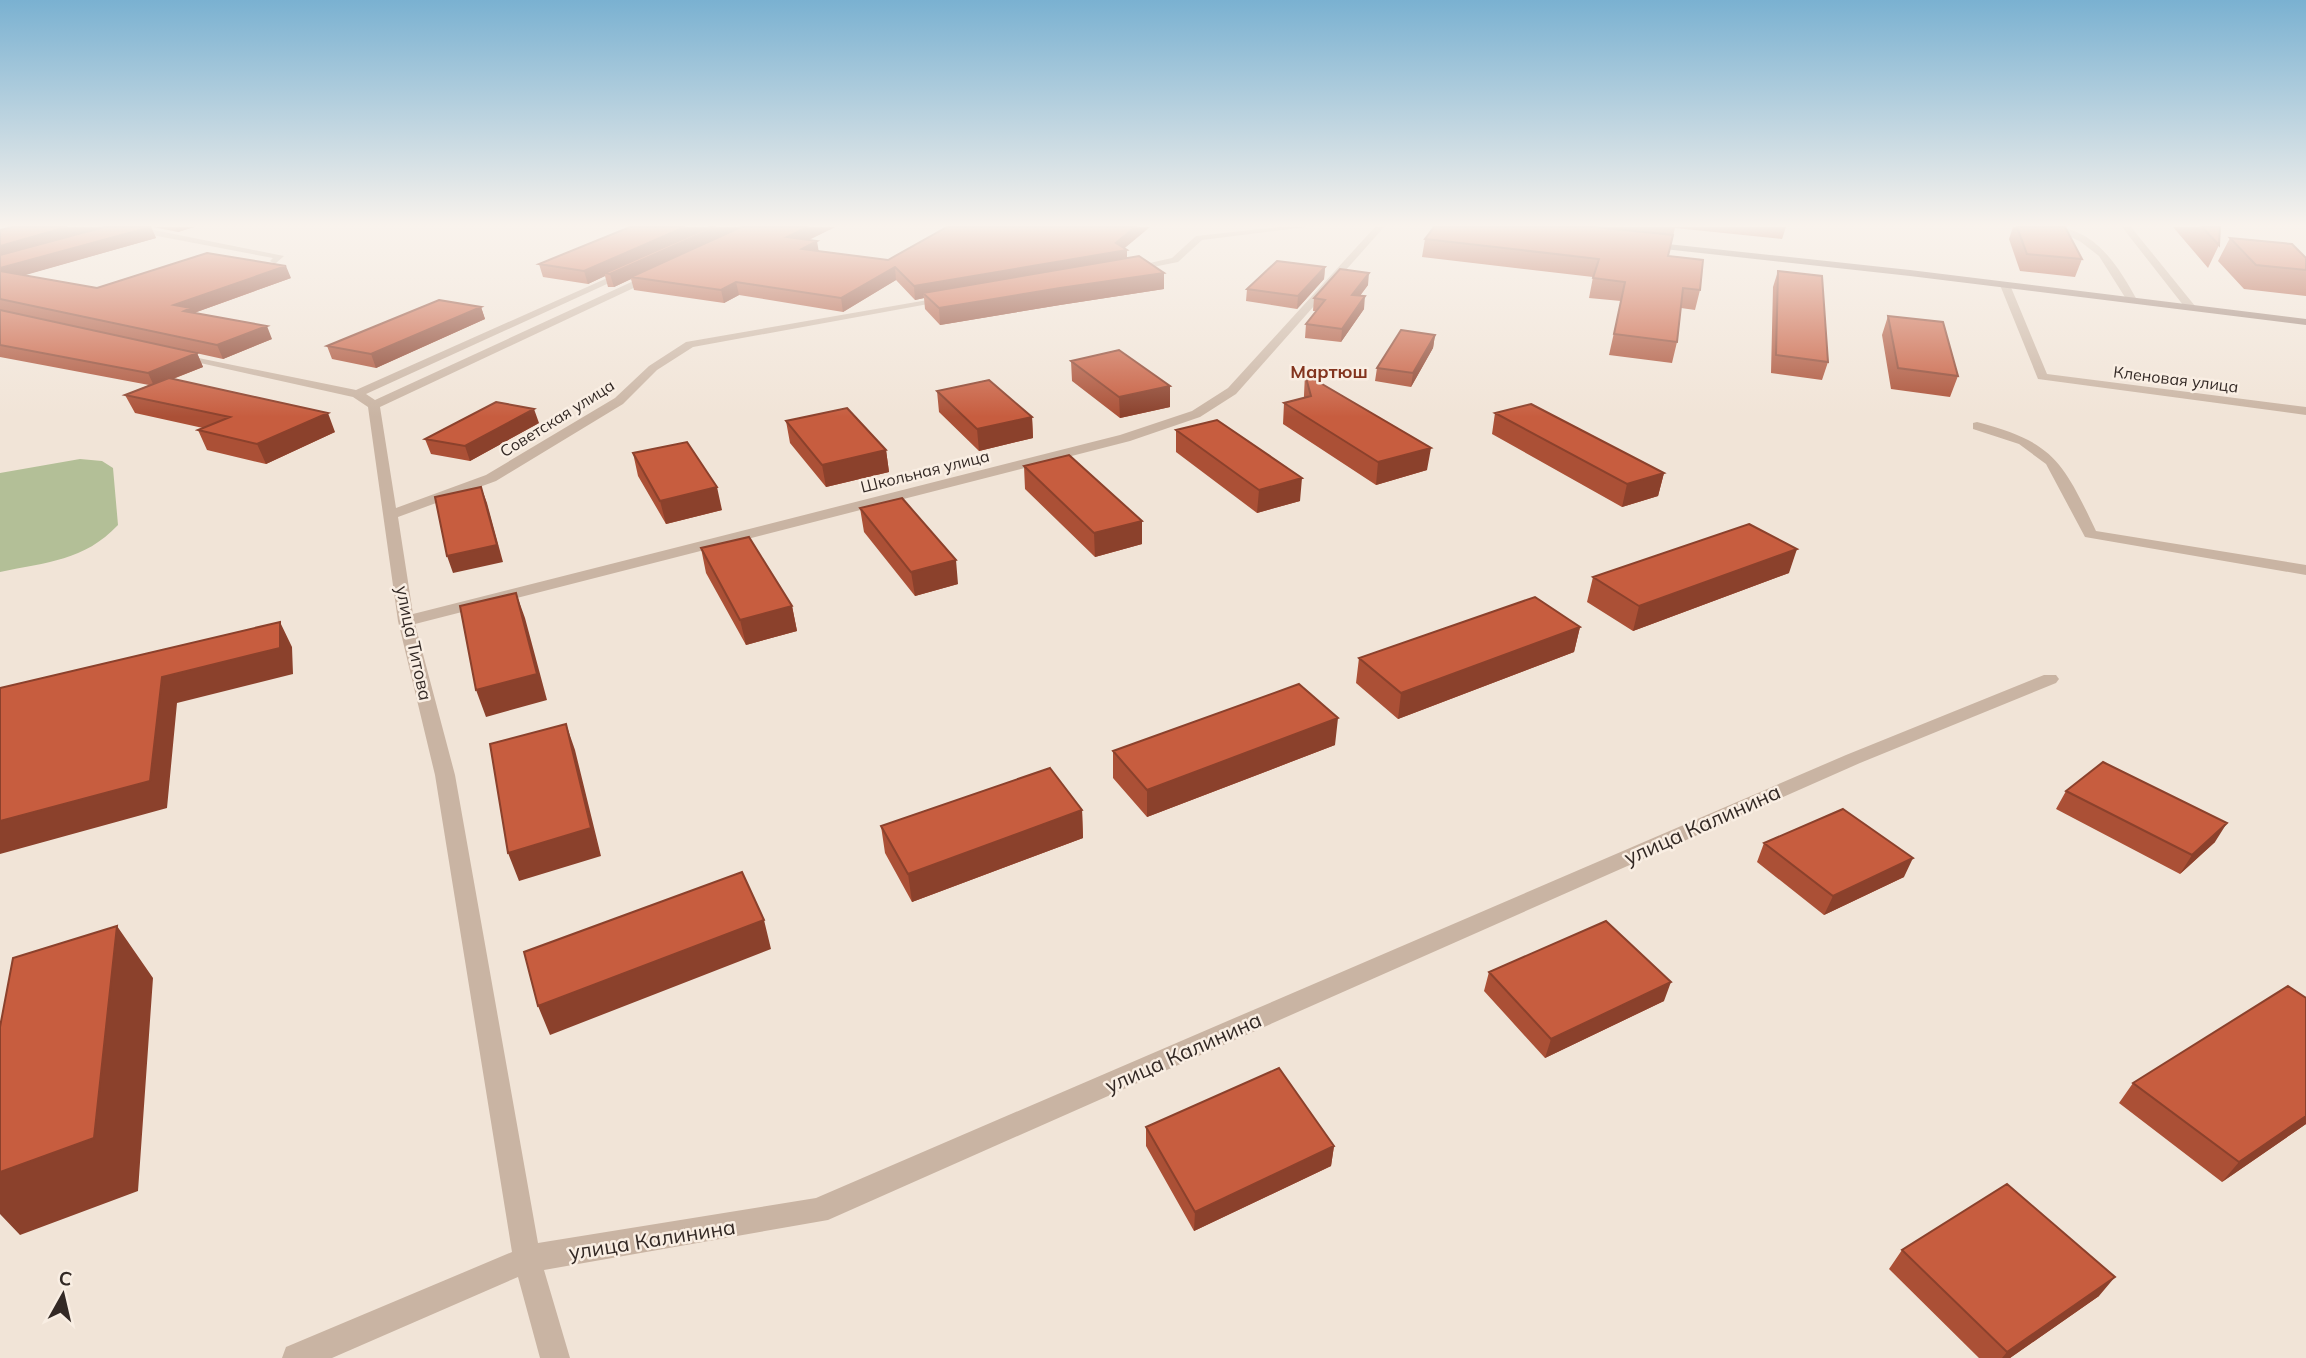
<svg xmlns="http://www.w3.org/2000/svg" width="2306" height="1358" font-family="Mulish,sans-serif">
	<rect width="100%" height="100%" fill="#f1e4d7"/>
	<!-- green -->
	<path fill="#b3bf97" d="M80,459L102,461L113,468L118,525C84,561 47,562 0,572V473Z"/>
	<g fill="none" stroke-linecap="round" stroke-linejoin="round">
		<!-- street -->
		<path fill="#c9b4a3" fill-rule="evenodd" d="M127,227H139L284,256L275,264L270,261L273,258L131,231Z
			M1280,227H1307L1202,240L1178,262L1128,272L1123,269L1172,258L1196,236Z
			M1375,227H1384L1236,394L1200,417L1130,441L415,624L455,775L538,1243L816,1198L1846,755L2044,675H2056L2059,679L2056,683L1860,763L828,1220L544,1270L570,1358H540L518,1277L332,1358H282L286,1347L512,1252L435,775L398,621L368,407L353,397L178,358L172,355L174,353L356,390L623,271L631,273L366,394L375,400L651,273H657V277L380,407L396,508L486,475L615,398L649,366L686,342L945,297L950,300L693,347L657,370L623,404L496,481L398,517L413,614L1120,435L1192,411L1228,388Z
			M2051,227C2095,227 2118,266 2137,300L2136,302H2128L2099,256L2081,242Z
			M2122,227H2131L2195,306V310H2187Z
			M2005,282L2010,285L2047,374L2306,407V415L2038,379L2000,285Z
			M1977,422C2054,442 2063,462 2096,531L2306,565V575L2085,537L2046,464L2019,444L1973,429V423Z"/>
		<!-- secondary -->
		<path fill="#9c8275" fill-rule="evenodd" d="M1649,242L1910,270L2306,319V325L1910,276L1646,247V243Z"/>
	</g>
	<!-- wall -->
	<path fill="#ab5036" d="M151,227L156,238L24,275L97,288L291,278L194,313L272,339L223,359L0,310L197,353L203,367L173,379L335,432L266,464L207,450L198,430L203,428L135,413L125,395L149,385L0,357V230Z
		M153,227H194L178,232Z
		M630,227H835L809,240L819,251L888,260L1124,249L1127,258L1164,273V289L1060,305L940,325L925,309L924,298L915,300L896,280L843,312L739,295L724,303L634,290L631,279L614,287H608L605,276L588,284L543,277L539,264Z
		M1434,227H1786L1782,239L1675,228L1668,256L1700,290L1695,310L1681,308L1677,342L1672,363L1609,355L1621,301L1589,298L1593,277L1422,257L1425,239Z
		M2013,227H2065L2082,259L2075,277L2020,271L2009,239Z
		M2173,227H2220L2219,245L2208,268Z
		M2230,238L2306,258V296L2244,289L2218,261Z
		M1325,267L1324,279L1297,309L1246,301L1247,289Z
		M1778,271L1828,362L1822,380L1771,373L1773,287Z
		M1368,285L1360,296L1364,309L1341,342L1305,338L1306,324L1316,311H1313L1314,298Z
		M481,307L485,319L376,368L332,359L327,346Z
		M1888,316L1958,376L1950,397L1891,389L1882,335Z
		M1435,335L1433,348L1411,387L1375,381L1377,368Z
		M1071,361L1170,386V407L1120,418L1072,381Z
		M1305,374L1427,470L1376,485L1283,424L1284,403L1304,398V395Z
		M937,391L1032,417L1033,438L979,451L939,412Z
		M1495,413L1664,473L1658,496L1622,507L1492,434Z
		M786,421L886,450L889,472L826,487L790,443Z
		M539,423L470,461L431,454L425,439Z
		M1176,430L1300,501L1257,513L1176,452Z
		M633,453L722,510L666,524L638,476Z
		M1024,466L1142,521V544L1095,557L1025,489Z
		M860,508L958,584L915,596L864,532Z
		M701,548L792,606L797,631L746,645L706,573Z
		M1789,573L1633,631L1587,602L1593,577Z
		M1580,627L1574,652L1398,719L1356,683L1359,658Z
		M1335,745L1147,817L1113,778V751Z
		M2066,791L2215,842L2180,874L2056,809Z
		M1082,810L1083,838L912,902L885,853L881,826Z
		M1764,843L1904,877L1824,915L1757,862Z
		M1489,972L1664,1001L1545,1058L1484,991Z
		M2306,998V1124L2222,1182L2119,1103L2133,1083Z
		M1146,1127L1334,1146L1331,1166L1194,1231L1146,1146Z
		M1902,1250L2099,1296L2010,1358H1979L1889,1269Z"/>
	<!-- shaded-wall -->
	<path fill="#8b412c" d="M67,227H111L0,259V246Z
		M151,227L156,238L1,282L0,281V267Z
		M175,227H194L178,232Z
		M685,227H715L605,273V276L588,284L584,271Z
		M716,227H745L631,277V279L614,287L610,274Z
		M808,227H835L789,249L787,237Z
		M1135,227H1150L1120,252L1127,250V263L923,293L924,298L915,300L914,286L1116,243Z
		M817,241L819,253L802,249Z
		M286,266L291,278L180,318L174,305Z
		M895,267L896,280L843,312L841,298Z
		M1325,267L1324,279L1297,309L1298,296Z
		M1164,273V289L1060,305L940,325L939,308L1060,288Z
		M1369,273L1368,285L1351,307L1352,295Z
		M736,282L739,295L724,303L721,290Z
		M1365,296L1364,309L1341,342L1342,329Z
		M481,307L485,319L376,368L371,354Z
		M267,326L272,339L223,359L217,345Z
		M1435,335L1433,348L1411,387L1413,373Z
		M197,353L203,367L154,386L148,373Z
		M1170,386V407L1120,418L1119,397Z
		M534,409L539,423L470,461L465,446Z
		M328,413L335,432L266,464L257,444Z
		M1032,417L1033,438L979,451L977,429Z
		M1431,448L1427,470L1376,485L1378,462Z
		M886,450L889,472L826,487L822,465Z
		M1664,473L1658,496L1622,507L1627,484Z
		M1302,478L1300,501L1257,513L1259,490Z
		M481,487L487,503L503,562L453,573L447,556Z
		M717,487L722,510L666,524L660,501Z
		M1142,521V544L1095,557L1094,533Z
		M1797,549L1789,573L1633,631L1639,606Z
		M956,560L958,584L915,596L911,572Z
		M516,593L525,618L547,700L486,717L476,690Z
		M792,606L797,631L746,645L740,620Z
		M280,622L292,647L293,674L177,703L167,808L0,854V821L162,677Z
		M1580,627L1574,652L1398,719L1401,693Z
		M1338,718L1335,745L1147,817V790Z
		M566,724L575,750L601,856L519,881L508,853Z
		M1082,810L1083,838L912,902L908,874Z
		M2227,823L2215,842L2180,874L2192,855Z
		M1913,858L1904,877L1824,915L1833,896Z
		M764,920L771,949L550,1035L538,1006Z
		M117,926L153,978L138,1191L20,1235L0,1214V1172Z
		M1671,982L1664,1001L1545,1058L1551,1039Z
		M2306,1116V1124L2222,1182L2239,1162Z
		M1334,1146L1331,1166L1194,1231L1195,1212Z
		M2115,1277L2099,1296L2010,1358H2002L2007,1352Z"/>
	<!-- building -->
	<path fill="#c75d3f" stroke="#8b412c" stroke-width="2" d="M12,227H67L0,246V230Z
		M104,227H151L0,268V255Z
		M630,227H685L584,271L539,264Z
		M710,227H716L610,274L605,273Z
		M741,227H808L787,237L817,241L802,249L888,260L947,227H1135L1116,243L1127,250L914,286L895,267L841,298L736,282L721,290L631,277Z
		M1434,227H1595L1673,235L1668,256L1703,260L1700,290L1683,288L1677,342L1614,334L1625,282L1593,278L1599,259L1425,239Z
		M2017,227H2065L2082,259L2027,254Z
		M2202,227H2220L2219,245Z
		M2230,238L2292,244L2306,258V270L2256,265Z
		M207,253L286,266L174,305L191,308L184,311L267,326L217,345L0,299V271L97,288Z
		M1139,256L1164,273L1060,288L939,308L923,293Z
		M1277,261L1325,267L1298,296L1247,289Z
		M1340,269L1369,273L1352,295L1365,296L1342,329L1306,324L1325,300L1314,298Z
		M1778,271L1822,276L1828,362L1776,355Z
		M439,300L481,307L371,354L327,346Z
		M0,310L197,353L148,373L0,345Z
		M1888,316L1943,322L1958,376L1898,368Z
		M1401,330L1435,335L1413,373L1377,368Z
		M1119,350L1170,386L1119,397L1071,361Z
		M1305,374L1431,448L1378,462L1284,403L1311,396Z
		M169,378L328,413L257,444L198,430L230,417L125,395Z
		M989,380L1032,417L977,429L937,391Z
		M496,402L534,409L465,446L425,439Z
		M1531,404L1664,473L1627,484L1495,413Z
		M847,408L886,450L822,465L786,421Z
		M1217,420L1302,478L1259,490L1176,430Z
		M687,442L717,487L660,501L633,453Z
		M1069,455L1142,521L1094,533L1024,466Z
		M481,487L497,545L447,556L435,497Z
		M902,498L956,560L911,572L860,508Z
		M1749,524L1797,549L1639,606L1593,577Z
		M749,537L792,606L740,620L701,548Z
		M516,593L537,674L476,690L460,606Z
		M1535,597L1580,627L1401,693L1359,658Z
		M280,622V648L162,677L150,781L0,821V688Z
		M1299,684L1338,718L1147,790L1113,751Z
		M566,724L591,828L508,853L490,744Z
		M2103,762L2227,823L2192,855L2066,791Z
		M1050,768L1082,810L908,874L881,826Z
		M1843,809L1913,858L1833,896L1764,843Z
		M742,872L764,920L538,1006L524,952Z
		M1606,921L1671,982L1551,1039L1489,972Z
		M117,926L94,1138L0,1172V1027L13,958Z
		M2288,986L2306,998V1116L2239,1162L2133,1083Z
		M1279,1068L1334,1146L1195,1212L1146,1127Z
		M2007,1184L2115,1277L2007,1352L1902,1250Z"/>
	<!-- sky -->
	<linearGradient id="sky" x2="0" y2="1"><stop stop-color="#7ab1d1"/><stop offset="0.54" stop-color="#f9f3ed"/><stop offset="1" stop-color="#f9f3ed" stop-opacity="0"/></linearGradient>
	<rect width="2306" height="417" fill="url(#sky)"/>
	<g text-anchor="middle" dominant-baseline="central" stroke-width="5" stroke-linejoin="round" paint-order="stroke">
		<!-- far-street labels -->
		<g font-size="16" fill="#332925" stroke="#f9eee3">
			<text transform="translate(2176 379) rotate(7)">Кленовая улица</text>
			<text transform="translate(557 418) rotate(-32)">Советская улица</text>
			<text transform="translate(925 471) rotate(-14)">Школьная улица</text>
		</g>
		<!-- far-quarter labels -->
		<g font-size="18" font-weight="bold" fill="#83341e" stroke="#f9eee3">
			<text x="1329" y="371">Мартюш</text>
		</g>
		<!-- street labels -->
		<g font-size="18" fill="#332925" stroke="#f9eee3">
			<text transform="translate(414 643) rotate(78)">улица Титова</text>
		</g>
		<!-- near-street labels -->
		<g font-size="21" fill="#332925" stroke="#f9eee3">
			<text transform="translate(1702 824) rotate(-24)">улица Калинина</text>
			<text transform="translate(1183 1052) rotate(-24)">улица Калинина</text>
			<text transform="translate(652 1239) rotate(-9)">улица Калинина</text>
		</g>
	</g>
	<!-- north arrow -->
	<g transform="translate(63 1295) rotate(8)" stroke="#f9eee3" stroke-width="5" paint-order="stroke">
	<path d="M0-5L12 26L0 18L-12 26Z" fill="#332925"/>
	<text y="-10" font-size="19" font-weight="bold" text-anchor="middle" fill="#332925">С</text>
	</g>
</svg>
